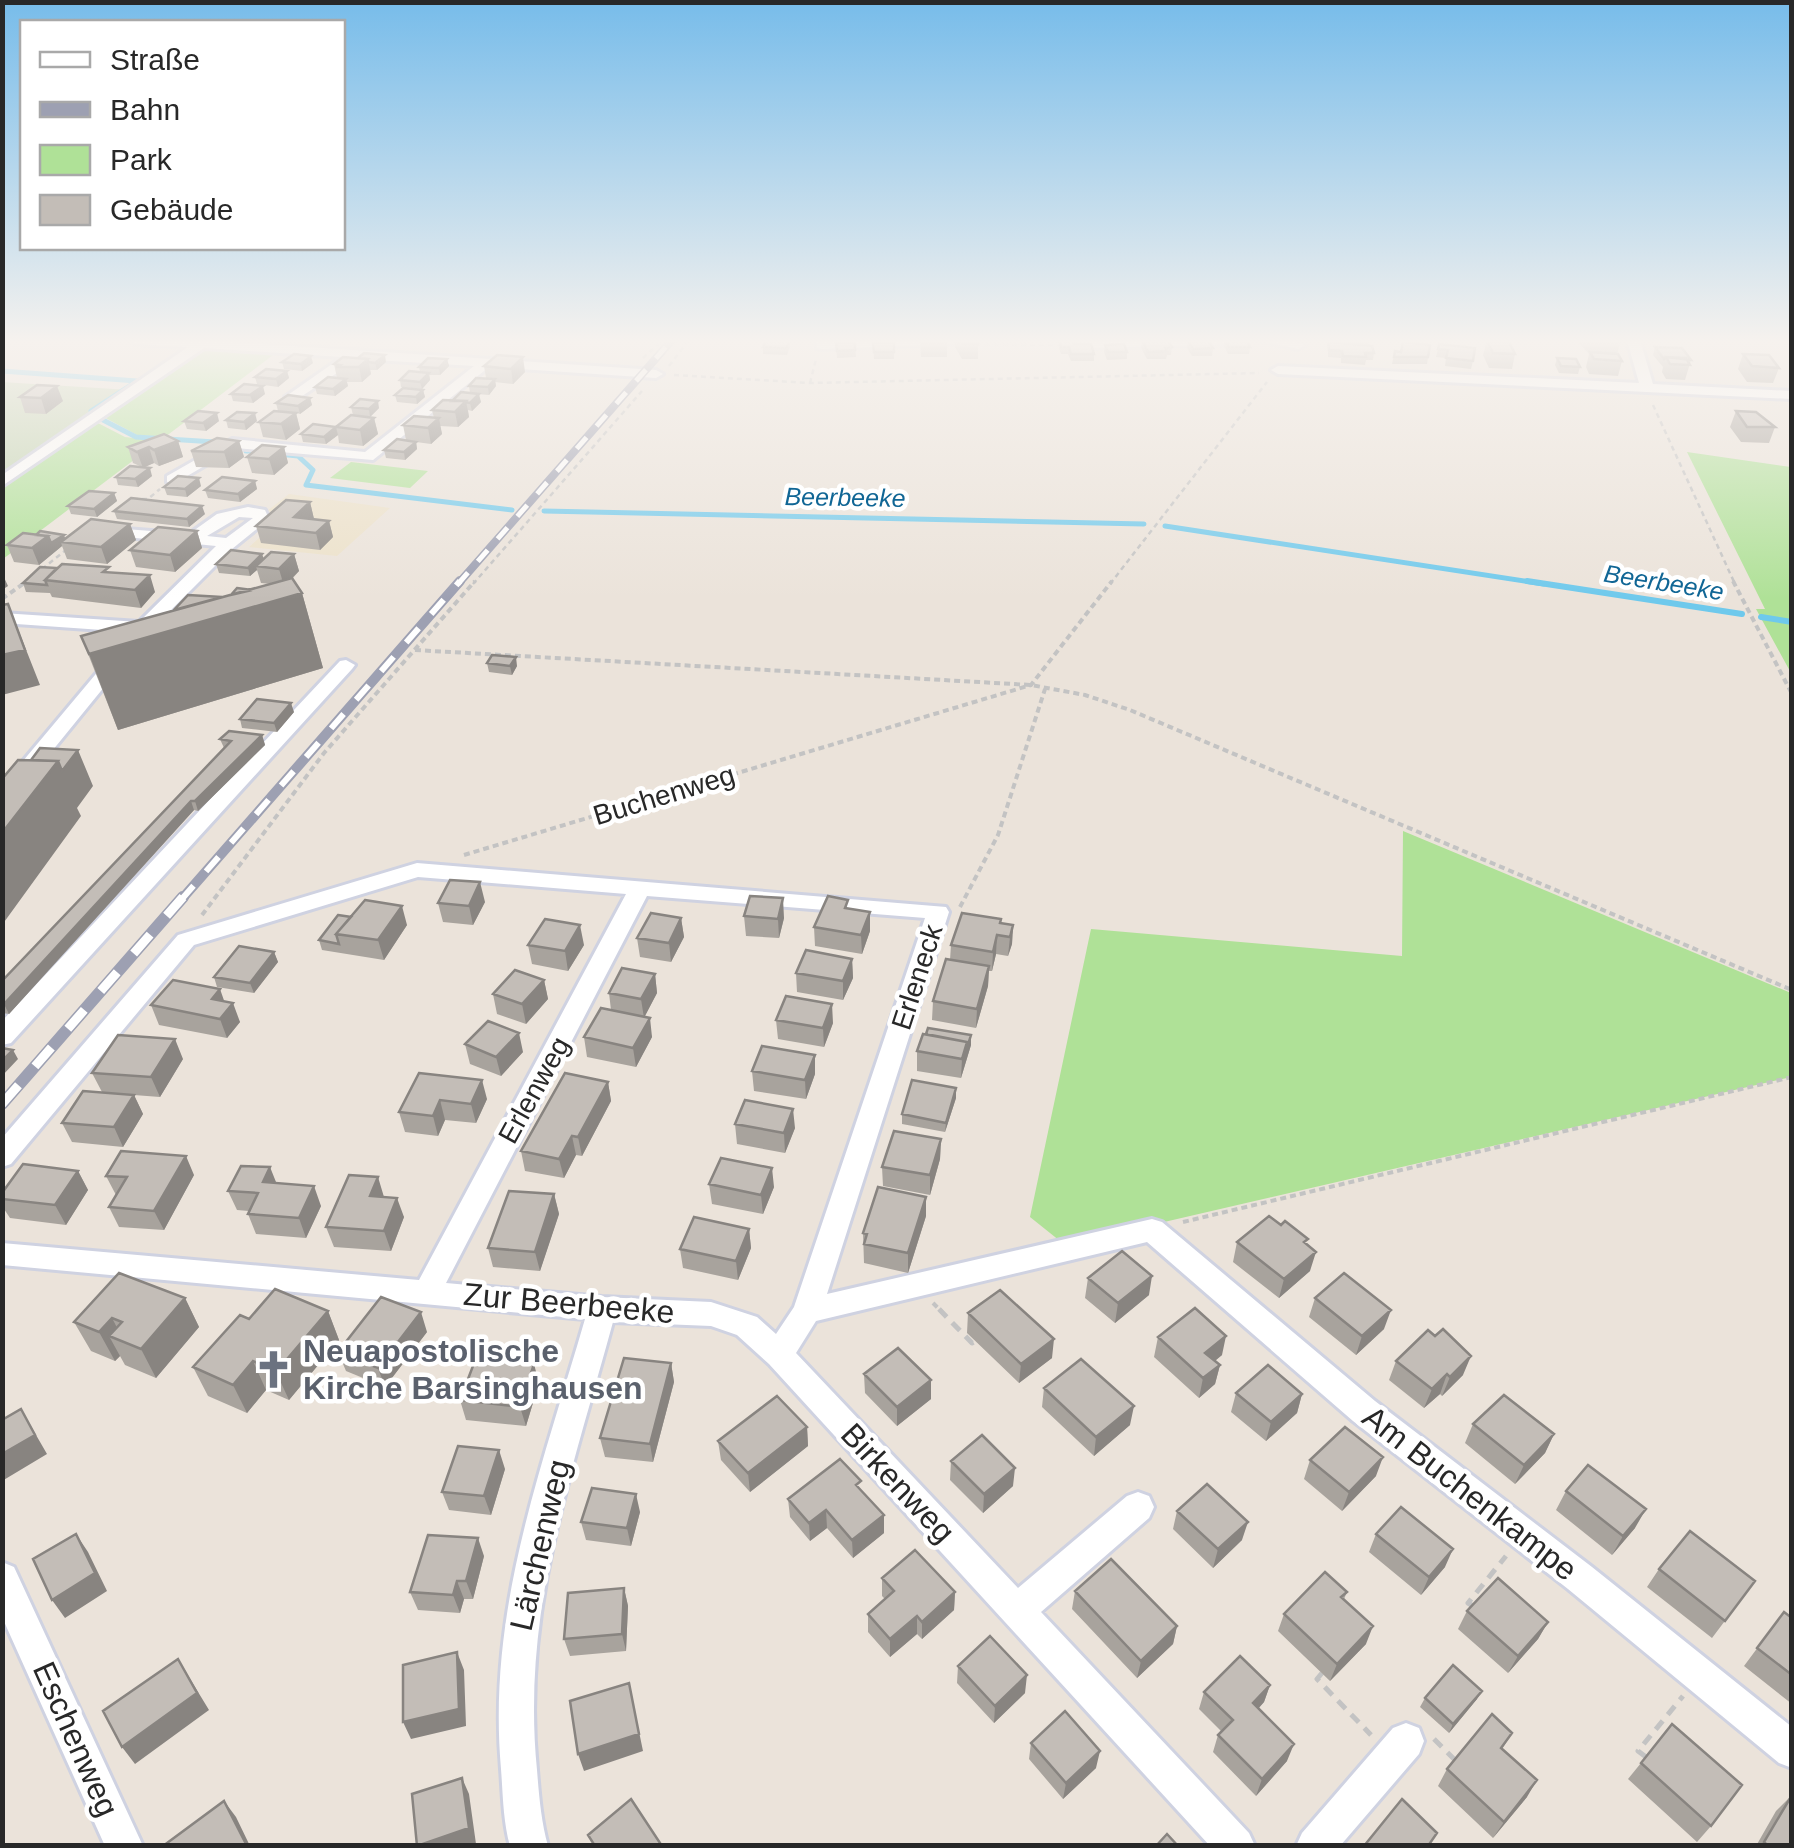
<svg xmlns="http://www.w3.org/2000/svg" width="1794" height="1848" font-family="Arial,sans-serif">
	<rect width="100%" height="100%" fill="#ebe3da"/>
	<!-- education -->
	<path fill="#ece1c9" d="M289,494L390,508L337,556L249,547L285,515L267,511Z"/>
	<!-- green -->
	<path fill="#afe197" d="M204,346L277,352L165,437L137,435L102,416Z
		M94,421L125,437L159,441L3,559V484Z
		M1687,452L1791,467V673L1756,609H1765Z
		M351,462L428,471L410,488L330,478Z
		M1403,831L1791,993V1077L1065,1245L1030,1217L1091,929L1402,956Z"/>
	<!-- cemetery -->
	<path fill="#c2d4b1" d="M2,382L130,390L8,473H3Z"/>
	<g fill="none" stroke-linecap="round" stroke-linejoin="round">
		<!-- stream-far1 -->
		<path stroke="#6ec9ec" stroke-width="5" d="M2,371L137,381L91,411
			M103,420L136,437L215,442
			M246,451H261
			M278,454L298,456L313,470L306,485L512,510
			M544,511L1144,524
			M1165,526L1544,584"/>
		<!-- stream -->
		<path stroke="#6ec9ec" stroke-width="6" d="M1527,581L1742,614
			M1761,617L1792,622"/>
		<defs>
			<path id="minor" d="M129,340H202L656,370L663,374L656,378L489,367L373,460L235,448L177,482H167V476L232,439L365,452L474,366L358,359L290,404L285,403V397L342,357L204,348L2,486V475L188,347L135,344Z
				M816,340L829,341L957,340L951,344L822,349L817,348Z
				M1073,340H1245L1239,344L1081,348Z
				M1257,340H1291L1305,345L1298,349Z
				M1627,340H1640L1653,384L1792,391V399L1278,374L1271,370L1278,366L1639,383Z
				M248,507L265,510L269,519L232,549L156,625V632L148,633L9,804L2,806V786L131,632L2,623V613L139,622L216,546L106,535L98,530L100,527L189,534L217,514ZM239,517L253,518L226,538L207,536Z
				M346,660L355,665L352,669L11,1043L2,1045V1021L340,661Z
				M417,863L946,907L949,912L827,1294L1152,1219L1162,1222L1375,1401L1592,1567L1792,1727V1768L1779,1763L1568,1589L1353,1421L1147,1242L816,1321L796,1353L1018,1588L1127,1496L1138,1492L1149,1496L1154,1507L1149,1518L1041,1612L1249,1833L1255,1846H1210L769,1364L737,1335L711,1326L613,1322C572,1473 521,1610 537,1770C539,1795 541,1821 548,1846H510C503,1821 503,1795 501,1769C487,1609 541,1471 585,1319L2,1265V1243L419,1280L626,894L418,877L194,945L11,1164L2,1167V1138L178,935ZM647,896L925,918L794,1307L776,1334L757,1317L711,1302L602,1297L446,1283Z
				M2,1562L14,1567L143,1846H105L2,1617Z
				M1406,1723L1419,1728L1424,1741L1419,1754L1340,1846H1296L1302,1833L1393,1728Z"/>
		</defs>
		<!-- minor casing -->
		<use href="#minor" stroke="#cfd2e1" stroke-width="6"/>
		<!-- path-far2 -->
		<path stroke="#c3c3c3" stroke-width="2.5" stroke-dasharray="5 4" stroke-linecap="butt" d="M449,343L462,340
			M976,344L1062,345
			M643,358L663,340
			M669,366L689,340
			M674,375L810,383L1259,373
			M810,383L816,359
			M1653,405L1735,584
			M133,499H148L160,489
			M42,569L66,550
			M23,584L27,581
			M473,584L642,391
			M1110,584L1267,382"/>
		<!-- path-far1 -->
		<path stroke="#c3c3c3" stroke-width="4" stroke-dasharray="6 4" stroke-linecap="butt" d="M1733,581L1792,694
			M2,599L27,581
			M415,650L1031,685L1085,695L1130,710L1792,990
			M464,855L1031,685L1112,581
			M960,907L998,835L1045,689
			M202,915L324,753L475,581
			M1183,1222L1792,1077
			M933,1303L942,1312"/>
		<!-- path -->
		<path stroke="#c3c3c3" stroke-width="5" stroke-dasharray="11 8" stroke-linecap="butt" d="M939,1309L972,1343L976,1341
			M1473,1606L1468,1603L1506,1556
			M1322,1673L1317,1679L1371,1735
			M1434,1739L1456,1761
			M1646,1757L1638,1751L1683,1696"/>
		<!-- minor -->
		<use href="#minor" fill="#fff" fill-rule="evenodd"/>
		<defs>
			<path id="rail-far2" d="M458,584L672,340"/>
			<path id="rail-far1" d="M181,900L460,581"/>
			<path id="rail" d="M2,1104L183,897"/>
		</defs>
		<!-- rail-far2 casing -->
		<use href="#rail-far2" stroke="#9da0b2" stroke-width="8"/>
		<!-- rail-far1 casing -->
		<use href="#rail-far1" stroke="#9da0b2" stroke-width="10"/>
		<!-- rail casing -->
		<use href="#rail" stroke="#9da0b2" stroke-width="12"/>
		<!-- rail-far2 -->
		<use href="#rail-far2" stroke="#fff" stroke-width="5" stroke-dasharray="15" stroke-linecap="butt"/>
		<!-- rail-far1 -->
		<use href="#rail-far1" stroke="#fff" stroke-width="6" stroke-dasharray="19" stroke-linecap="butt"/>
		<!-- rail -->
		<use href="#rail" stroke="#fff" stroke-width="9" stroke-dasharray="25" stroke-linecap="butt"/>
	</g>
	<!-- wall -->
	<path fill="#a8a39d" d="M766,340H806L805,342L790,341V347L787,355L763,354V347Z
		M920,340H947V357H921Z
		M955,340H978V359H962L955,347Z
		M1048,340H1073L1074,344L1094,354V361H1071L1068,354H1061L1059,348V342H1049Z
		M1142,340L1172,347L1171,355H1167L1166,359H1147L1141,348Z
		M1224,340H1246L1250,347L1249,354H1228L1224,346Z
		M1339,340H1370L1369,345L1374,353L1373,360H1366L1365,365L1341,363V358L1328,357V342L1340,343Z
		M1576,340H1621L1617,354L1622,361L1618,376L1589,374L1586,367L1589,354Z
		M1188,341L1213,348L1212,356H1192L1187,348Z
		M1487,341L1515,354L1512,369L1489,368L1483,355Z
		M836,343H855L856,357L837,358Z
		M873,343H894V359H874Z
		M1439,344L1473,361L1471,369L1445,366L1446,358L1436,357Z
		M1105,345L1127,352V359L1107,360L1104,352Z
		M1430,345L1427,364H1392L1395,351L1401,352Z
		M1655,347L1691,360L1685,380L1666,379L1662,372L1663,367L1653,355Z
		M1743,354L1779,368L1773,383L1747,382L1738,369Z
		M497,355L525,372L513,384L495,382L496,386L489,395L477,394L481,402L472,411L468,410L469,417L458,427L440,426L442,434L431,444L416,442L417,449L405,460L386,458L384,450L406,440L403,425L434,418L432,410L470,393L469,386L486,378L484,366Z
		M1557,358L1580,367L1578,374L1559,373L1555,365Z
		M447,359L449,366L440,375H429L430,380L422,389L401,387L400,380L420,372L419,367Z
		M282,362L313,363L302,371L284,369Z
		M386,362L377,370H370L371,374L362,382H347L348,386L335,396L317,394L315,387L337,378L334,364Z
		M287,371L289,378L278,387L257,384L255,377Z
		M423,390L425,397L417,404L397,402L395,395Z
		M231,394H265L253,403L233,401Z
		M20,397L63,401L46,414L25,413Z
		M310,398L312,405L300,414L296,413L300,429L286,440L263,437L259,422L278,411L276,403Z
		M351,407L379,408L370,417L353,415Z
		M1736,411L1775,427L1769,443L1741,442L1730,427Z
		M374,418L378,434L363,446L339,443L338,435L326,444L303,442L301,434Z
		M226,420L257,421L246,430L228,428Z
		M184,421H219L206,431L187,429Z
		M178,441L183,457L159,466L154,463L143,467L152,476L138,487L118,485L116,477L142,467L133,463L128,447Z
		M239,441L244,457L229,468L196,467L191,451Z
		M284,447L288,463L274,475L252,473L247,457Z
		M255,481L257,489L240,502L208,498L205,490Z
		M201,486L187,497L167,495L164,487Z
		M114,493L117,501L97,517L71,514L68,506Z
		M310,502L314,519L329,521L333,537L320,550L261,543L256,526Z
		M114,511L205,514L189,527L117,519Z
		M130,524L136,540L107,564L67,559L62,546L39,565L14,562L7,545L65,539Z
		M197,531L202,548L175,572L136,567L130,550Z
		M294,554L299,571L292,579L302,593L323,668L118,730L81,636L271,584L261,583L257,570L250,576L219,573L216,564Z
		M111,573L155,592L141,608L52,597L50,593L26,592L23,583Z
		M487,663L517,666L512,675L489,672Z
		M294,712L277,732L242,728L240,719Z
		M262,735L265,745L198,811L194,810L9,1014L2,1013V981L224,748L220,739Z
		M485,902L473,925L443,922L438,903Z
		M849,909L870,912V931L862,954L815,946L814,927Z
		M744,916L784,918L779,938L746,936Z
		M351,917L407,925L384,960L322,950L319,940Z
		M681,918L684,937L671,962L640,957L637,938Z
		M1001,919V923L1013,925L1012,944L1008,956L996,954L992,971H989L988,986L976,1028L932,1020L933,1001L950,960L951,945Z
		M528,945H584L568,971L532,964Z
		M274,952L278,962L254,993L217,987L214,977Z
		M852,959L853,978L843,1000L797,992L796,973Z
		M655,974L657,993L644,1017L652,1037L636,1067L587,1057L584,1037L611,1010L609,993Z
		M544,980L548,999L526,1024L497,1014L493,994Z
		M224,1001L240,1022L227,1038L159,1025L151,1005Z
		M776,1020L833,1023L824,1047L778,1039Z
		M465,1044L523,1052L501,1076L470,1064Z
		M971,1045L961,1078L917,1071V1051Z
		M815,1055V1074L806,1099L754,1091L752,1071Z
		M183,1059L160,1097L134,1095L143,1114L123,1147L72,1142L62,1123L102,1092L92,1073Z
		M419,1073L487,1099L476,1123L445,1120L438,1136L405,1132L399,1112Z
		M608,1082L611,1101L582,1156L576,1155L564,1178L525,1171L521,1151Z
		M956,1098L945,1132L902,1124V1114Z
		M735,1124L795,1128L785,1153L737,1144Z
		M941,1139L940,1159L930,1195L883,1186L882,1167Z
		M78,1171L88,1190L66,1225L10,1218L2,1206V1193Z
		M194,1175L164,1230L119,1227L109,1207L116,1195L106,1176Z
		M277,1183L321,1206L306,1238L256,1234L248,1214L249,1211L237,1210L228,1191Z
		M709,1184L774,1187L763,1214L712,1204Z
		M554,1194L559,1214L540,1271L493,1267L488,1248Z
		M384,1197L404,1217L391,1251L334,1247L326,1227Z
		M926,1216L908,1273L864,1263L863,1233Z
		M749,1229L751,1248L738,1280L683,1268L680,1249Z
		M1237,1242L1307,1244L1310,1271L1279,1298L1233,1262Z
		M1088,1278L1149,1295L1115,1323L1085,1298Z
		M185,1298L199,1327L156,1378L125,1365L120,1356L115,1361L91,1351L74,1322Z
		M1315,1298L1384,1329L1356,1355L1309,1317Z
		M328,1311L339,1340L289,1400L266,1390L247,1413L208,1396L193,1367L249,1319Z
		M968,1313L1052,1358L1019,1383L967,1333Z
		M427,1332L385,1387L346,1371L338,1352Z
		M1435,1336L1463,1375L1442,1396L1440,1394L1424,1408L1389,1380L1396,1361Z
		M1158,1337L1222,1355L1215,1361L1220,1365L1215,1384L1199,1398L1154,1357Z
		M671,1363L674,1382L653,1462L605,1457L600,1438Z
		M864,1374L931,1399L897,1426L865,1393Z
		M539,1383L526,1426L466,1420L460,1400Z
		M1044,1388L1130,1425L1094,1456L1042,1407Z
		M1236,1393L1302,1394L1297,1413L1266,1441L1231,1412Z
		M1473,1424L1554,1434L1545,1453L1515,1484L1465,1443Z
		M807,1427L808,1446L750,1492L721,1460L718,1441Z
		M1310,1460L1376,1476L1342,1511L1304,1479Z
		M951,1461L1013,1486L983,1513L950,1480Z
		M505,1469L491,1515L449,1510L442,1492Z
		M861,1490L884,1515V1533L853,1558L827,1528L810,1541L790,1517L788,1499Z
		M1566,1491L1635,1528L1612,1555L1556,1510Z
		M1177,1511L1242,1540L1213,1568L1173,1529Z
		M640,1512L631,1546L586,1540L581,1522Z
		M1376,1534L1445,1567L1421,1595L1369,1552Z
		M484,1556L473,1599H464L460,1613L418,1610L410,1592Z
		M1659,1569L1755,1581L1712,1638L1647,1587Z
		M882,1578L955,1592L954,1610L922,1639L917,1634L890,1657L868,1632V1614L885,1599L882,1596Z
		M624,1588L628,1606L626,1651L570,1656L564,1639Z
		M1075,1591L1177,1626L1173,1644L1137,1678L1072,1609Z
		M1347,1592L1344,1599L1366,1644L1330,1681L1278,1631L1284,1614Z
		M1467,1611L1548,1622L1538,1639L1508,1673L1458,1629Z
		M1784,1612L1792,1618V1704L1744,1666Z
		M958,1666L1025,1693L994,1723L957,1683Z
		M1270,1685L1264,1702L1258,1709L1287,1761L1256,1796L1213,1752L1218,1735L1222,1732L1199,1709L1204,1692Z
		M1425,1698L1477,1699L1449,1733L1420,1707Z
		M1512,1733L1502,1749L1527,1797L1493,1838L1438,1786L1447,1769Z
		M1031,1743L1096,1768L1063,1799L1029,1759Z
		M1641,1763L1711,1826L1697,1842L1628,1779Z
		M1792,1795V1846H1756L1776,1811Z"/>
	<!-- shaded-wall -->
	<path fill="#888480" d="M385,355L386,362L377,370L375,363Z
		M311,356L313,363L302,371L301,364Z
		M523,357L525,372L513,384L511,369Z
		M368,359L371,374L362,382L359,367Z
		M447,359L449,366L440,375L439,368Z
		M287,371L289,378L278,387L276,379Z
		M429,373L430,380L422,389L420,382Z
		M346,379L348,386L335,396L333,389Z
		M495,379L496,386L489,395L488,387Z
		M57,386L63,401L46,414L41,398Z
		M263,386L265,394L253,403L250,395Z
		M423,390L425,397L417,404L416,397Z
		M479,394L481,402L472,411L470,403Z
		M310,398L312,405L300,414L298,406Z
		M378,401L379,408L370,417L369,409Z
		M466,401L469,417L458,427L455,412Z
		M217,413L219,421L206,431L203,423Z
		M255,413L257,421L246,430L244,422Z
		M296,413L300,429L286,440L281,424Z
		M374,418L378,434L363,446L360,430Z
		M439,418L442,434L431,444L428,428Z
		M336,427L338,435L326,444L324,437Z
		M178,441L183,457L159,466L154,450Z
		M239,441L244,457L229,468L224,452Z
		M416,442L417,449L405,460L404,452Z
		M149,447L154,463L143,468L137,452Z
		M284,447L288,463L274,475L269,459Z
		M150,468L152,476L138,487L135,479Z
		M199,478L201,486L187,497L185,489Z
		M255,481L257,489L240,502L238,494Z
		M114,493L117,501L97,517L94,509Z
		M310,502L314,519L294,517Z
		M202,506L205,514L189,527L187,519Z
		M329,521L333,537L320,550L316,533Z
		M130,524L136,540L107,564L101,547Z
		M197,531L202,548L175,572L170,555Z
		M64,535L67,543L61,542L62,546L39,565L32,548L48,536Z
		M262,554L265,562L256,566L257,570L250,576L248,568Z
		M294,554L299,571L284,586L279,569Z
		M2,573L8,586L2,590Z
		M150,575L155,592L141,608L135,590Z
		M302,593L323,668L118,730L89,654Z
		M8,604L40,685L2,695V655Z
		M516,657L517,666L512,675L510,666Z
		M291,703L294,712L277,732L274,723Z
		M262,735L265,745L198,811L195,801Z
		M78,750L93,786L77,808L81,816L2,925V833L58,761Z
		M191,801L194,810L9,1014L4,1004Z
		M480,882L485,902L473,925L469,906Z
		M783,898L784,918L779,938L778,919Z
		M402,906L407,925L384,960L378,940Z
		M870,912V931L862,954L861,935Z
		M681,918L684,937L671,962L669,943Z
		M580,925L584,945L568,971L565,951Z
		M1013,925L1012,944L1008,956L1010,937Z
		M997,935L996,954L992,971L993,952Z
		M274,952L278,962L254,993L250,983Z
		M852,959L853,978L843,1000V981Z
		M989,966L988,986L976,1028L977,1009Z
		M655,974L657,993L644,1018L641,999Z
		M544,980L548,999L526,1024L522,1004Z
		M220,989L227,1009L212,999Z
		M233,1003L240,1022L227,1038L220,1019Z
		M832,1004L833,1023L824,1047L823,1028Z
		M650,1018L652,1037L636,1067L633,1048Z
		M519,1033L523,1052L501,1076L496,1057Z
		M971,1035V1045L961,1078L962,1059L967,1042Z
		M175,1039L183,1059L160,1097L151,1077Z
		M13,1050L18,1059L2,1076V1061Z
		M815,1055V1074L806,1099L805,1080Z
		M482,1080L487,1099L476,1123L471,1104Z
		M608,1082L611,1101L582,1156L578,1137Z
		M956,1088V1098L945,1132L946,1123Z
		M134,1095L143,1114L123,1147L114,1127Z
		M440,1100L445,1120L438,1136L433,1116Z
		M793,1109L795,1128L785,1153L784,1133Z
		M572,1136L576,1155L564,1178L559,1159Z
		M941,1139L940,1159L930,1195V1175Z
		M186,1156L194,1175L164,1230L154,1211Z
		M270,1167L278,1187L263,1182Z
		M772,1168L774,1187L763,1214L761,1195Z
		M78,1171L88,1190L66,1225L55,1205Z
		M378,1177L384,1197L370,1196Z
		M314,1186L321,1206L306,1238L299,1218Z
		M554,1194L559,1214L540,1271L535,1252Z
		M926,1197V1216L908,1273V1253Z
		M397,1198L404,1217L391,1251L384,1231Z
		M749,1229L751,1248L738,1280L736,1261Z
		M1316,1252L1310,1271L1279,1298L1284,1279Z
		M1152,1276L1149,1295L1115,1323L1118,1303Z
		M185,1298L199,1327L156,1378L141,1349Z
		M1391,1310L1384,1329L1356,1355L1362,1336Z
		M328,1311L339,1340L289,1400L276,1372Z
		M421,1312L427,1332L385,1387L378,1368Z
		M112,1318L125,1343L109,1336L120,1356L115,1361L99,1332Z
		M1226,1336L1222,1355L1201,1372L1205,1353Z
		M1054,1339L1052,1358L1019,1383L1021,1364Z
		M1471,1356L1463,1375L1442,1396L1450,1377Z
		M253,1361L266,1390L247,1413L233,1385Z
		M671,1363L674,1382L653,1462L650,1444Z
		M534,1364L539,1383L526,1426L520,1407Z
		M1220,1365L1215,1384L1199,1398L1203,1378Z
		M1447,1374L1440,1394L1424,1408L1432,1389Z
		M931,1380V1399L897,1426V1407Z
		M1302,1394L1297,1413L1266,1441L1271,1422Z
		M1134,1406L1130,1425L1094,1456L1096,1437Z
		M21,1409L47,1454L2,1481V1454Z
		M807,1427L808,1446L750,1492L748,1473Z
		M1554,1434L1545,1453L1515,1484L1524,1465Z
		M499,1450L505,1469L491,1515L484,1496Z
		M1383,1457L1376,1476L1342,1511L1349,1492Z
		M1015,1468L1013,1486L983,1513L984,1494Z
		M636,1494L640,1512L631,1546L627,1528Z
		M1646,1509L1635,1528L1612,1555L1623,1536Z
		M826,1510L827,1528L810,1541L809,1523Z
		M884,1515V1533L853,1558L852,1540Z
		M1248,1522L1242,1540L1213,1568L1218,1549Z
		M76,1534L88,1552L107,1591L65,1618L52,1600Z
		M478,1538L484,1556L473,1599L466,1581Z
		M1453,1549L1445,1567L1421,1595L1429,1577Z
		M457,1581L464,1599L460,1613L453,1595Z
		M624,1588L628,1606L626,1651L622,1634Z
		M955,1592L954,1610L922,1639V1622Z
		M917,1616V1634L890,1657V1639Z
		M1548,1622L1538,1639L1508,1673L1518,1656Z
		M1177,1626L1173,1644L1137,1678L1141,1661Z
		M1373,1626L1366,1644L1330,1681L1337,1664Z
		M457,1652L464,1670L466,1726L411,1739L403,1722Z
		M178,1659L209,1710L135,1764L122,1747Z
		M1027,1675L1025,1693L994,1723L995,1706Z
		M629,1683L643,1751L584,1771L578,1754Z
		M1270,1685L1264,1702L1247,1721L1253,1703Z
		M1482,1691L1477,1699L1449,1733L1453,1724Z
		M1294,1744L1287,1761L1256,1796L1262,1779Z
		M1100,1751L1096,1768L1063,1799L1066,1783Z
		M462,1778L469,1794L476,1844L472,1846H419Z
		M1537,1780L1527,1797L1493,1838L1504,1822Z
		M224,1801L236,1817L250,1846H247Z"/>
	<!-- building -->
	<path fill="#c3bdb7" stroke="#888480" stroke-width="2.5" d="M766,340H790L786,348L763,347Z
		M921,340H947V342H921Z
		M960,340H978V344H963Z
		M1073,340L1074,344H1091L1094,354H1071L1069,347H1061L1059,341Z
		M1142,340H1168L1172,347L1165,348L1167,351L1148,352Z
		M1208,340L1213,348L1193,349L1188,341Z
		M1225,340H1246L1250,347H1229Z
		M1487,341L1509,342L1515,354L1493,353Z
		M1328,342L1372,346L1374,353H1365L1366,357L1343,356L1342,351L1329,350Z
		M1403,342L1430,345L1428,357H1394L1395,351L1401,352Z
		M836,343H855V350L837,351Z
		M873,343H894V352H874Z
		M1124,344L1127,352H1108L1105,345Z
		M1439,344L1475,348L1473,361L1446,358L1448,350L1438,349Z
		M1655,347L1682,348L1691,360L1666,357L1664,359Z
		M1590,352L1618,354L1622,361L1594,359Z
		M364,353L385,355L375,363L368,362V359L358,358Z
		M294,354L311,356L301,364L282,362Z
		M1743,354L1769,355L1779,368L1752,366Z
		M497,355L523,357L511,369L484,366Z
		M343,357L368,359L359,367H336L340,365L334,364Z
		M1666,357L1686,358L1690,365L1670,364Z
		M428,358L447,359L439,368L419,367Z
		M1557,358L1576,359L1580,367L1561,366Z
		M266,369L287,371L276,379L255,377Z
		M409,371L429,373L420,382L400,380Z
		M328,377L346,379L333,389L315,387Z
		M476,378L495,379L488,387L469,386Z
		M244,384L263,386L250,395L231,394Z
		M37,385L57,386L41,398L20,397Z
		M403,388L423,390L416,397L395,395Z
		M461,392L479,394L470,403L465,402L466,401H452Z
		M288,395L310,398L298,406L276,403Z
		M360,399L378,401L369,409L351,407Z
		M443,400L466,401L455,412L432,410Z
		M198,411L217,413L203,423L184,421Z
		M274,411L296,413L281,424L259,422Z
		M1736,411L1756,412L1775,427H1747Z
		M237,412L255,413L244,422L226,420Z
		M351,415L374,418L360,430L336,427Z
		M414,416L439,418L428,428L403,425Z
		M313,424L336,427L324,437L301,434Z
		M164,434L178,441L154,450L149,447L137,452L128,447Z
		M217,438L239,441L224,452L191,451Z
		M397,439L416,442L404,452L384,450Z
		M262,445L284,447L269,459L247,457Z
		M130,466L150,468L135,479L116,477Z
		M178,476L199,478L185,489L164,487Z
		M222,477L255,481L238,494L205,490Z
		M89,491L114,493L94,509L68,506Z
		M131,498L202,506L187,519L114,511Z
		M286,500L310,502L294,517L329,521L316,533L256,526Z
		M91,519L130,524L101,547L61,542Z
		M158,527L197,531L170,555L130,550Z
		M40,531L64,535L51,543L48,536L36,535Z
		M23,533L48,536L32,548L7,545Z
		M231,550L262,554L248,568L216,564Z
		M271,552L294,554L279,569L256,566Z
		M62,564L109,567L103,572L150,575L135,590L45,580Z
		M40,567L57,568L45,580L47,585L23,583Z
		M292,578L302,593L89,654L81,636Z
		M237,588L252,590L231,595Z
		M188,595L222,597L174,610Z
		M8,604L25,650L2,655V605Z
		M492,655L516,657L510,666L487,663Z
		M257,699L291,703L274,723L240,719Z
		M229,731L262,735L195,801H191L4,1004H2V981L231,741L220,739Z
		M40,748L78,750L62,771L58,761L31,760Z
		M18,760L58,761L2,833V779Z
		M450,880L480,882L469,906L438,903Z
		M750,896L783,898L778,919L744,916Z
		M828,896L848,900L845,908L870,912L861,935L814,927Z
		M365,900L402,906L378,940L336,934Z
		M651,913L681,918L669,943L637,938Z
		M962,913L1001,919L1000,923L1013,925L1010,937L997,935L993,952L951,945Z
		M338,915L351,917L336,934L339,944L319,940Z
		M545,919L580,925L565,951L528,945Z
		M239,946L274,952L250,983L214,977Z
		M806,950L852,959L843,981L796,973Z
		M946,959L989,966L977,1009L933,1001Z
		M622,968L655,974L641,999L609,993Z
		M515,970L544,980L522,1004L493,994Z
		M173,980L220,989L212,999L233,1003L220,1019L151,1005Z
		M786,996L832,1004L823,1028L776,1020Z
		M601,1008L650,1018L633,1048L584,1037Z
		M488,1021L519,1033L496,1057L465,1044Z
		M928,1028L971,1035L966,1051L967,1042L926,1034Z
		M923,1034L967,1042L962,1059L917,1051Z
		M118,1035L175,1039L151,1077L92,1073Z
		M762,1046L815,1055L805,1080L752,1071Z
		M2,1048L13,1050L2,1061Z
		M419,1073L482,1080L471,1104L440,1100L433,1116L399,1112Z
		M565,1073L608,1082L578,1137L572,1136L559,1159L521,1151Z
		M912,1080L956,1088L946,1123L902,1114Z
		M83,1091L134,1095L114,1127L62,1123Z
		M745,1100L793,1109L784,1133L735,1124Z
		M894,1131L941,1139L930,1175L882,1167Z
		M121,1151L186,1156L154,1211L109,1207L127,1177L106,1176Z
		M721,1158L772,1168L761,1195L709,1184Z
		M23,1164L78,1171L55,1205L2,1199V1193Z
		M241,1166L270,1167L263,1182L314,1186L299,1218L248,1214L258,1193L228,1191Z
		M349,1175L378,1177L370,1196L397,1198L384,1231L326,1227Z
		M878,1187L926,1197L908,1253L864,1244L867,1234L863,1233Z
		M509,1191L554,1194L535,1252L488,1248Z
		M1269,1216L1281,1225L1285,1221L1308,1239L1304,1242L1316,1252L1284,1279L1237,1242Z
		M694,1217L749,1229L736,1261L680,1249Z
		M1122,1251L1152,1276L1118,1303L1088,1278Z
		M119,1273L185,1298L141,1349L109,1336L122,1322L112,1318L99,1332L74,1322Z
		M1344,1273L1391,1310L1362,1336L1315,1298Z
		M275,1289L328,1311L276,1372L253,1361L233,1385L193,1367L240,1315L249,1319Z
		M1000,1290L1054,1339L1021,1364L968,1313Z
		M381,1297L421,1312L378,1368L338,1352Z
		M1195,1308L1226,1336L1205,1353L1220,1365L1203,1378L1158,1337Z
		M1443,1329L1471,1356L1450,1377L1447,1374L1432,1389L1396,1361L1428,1330L1435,1336Z
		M898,1348L931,1380L897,1407L864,1374Z
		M476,1358L534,1364L520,1407L460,1400Z
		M624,1358L671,1363L650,1444L600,1438Z
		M1081,1359L1134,1406L1096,1437L1044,1388Z
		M1268,1365L1302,1394L1271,1422L1236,1393Z
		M1504,1395L1554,1434L1524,1465L1473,1424Z
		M777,1396L807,1427L748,1473L718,1441Z
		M21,1409L35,1435L2,1454V1420Z
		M1345,1427L1383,1457L1349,1492L1310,1460Z
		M982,1435L1015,1468L984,1494L951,1461Z
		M458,1446L499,1450L484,1496L442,1492Z
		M840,1459L861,1481L856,1485L884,1515L852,1540L826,1510L809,1523L788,1499Z
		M1588,1465L1646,1509L1623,1536L1566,1491Z
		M1207,1484L1248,1522L1218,1549L1177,1511Z
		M592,1488L636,1494L627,1528L581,1522Z
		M1401,1507L1453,1549L1429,1577L1376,1534Z
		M1690,1531L1755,1581L1725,1621L1659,1569Z
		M76,1534L95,1573L52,1600L33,1559Z
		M428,1535L478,1538L466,1581H457L453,1595L410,1592Z
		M915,1550L955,1592L922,1622L917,1616L890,1639L868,1614L894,1591L882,1578Z
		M1111,1559L1177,1626L1141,1661L1075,1591Z
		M1325,1572L1347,1592L1341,1597L1373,1626L1337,1664L1284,1614Z
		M1498,1578L1548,1622L1518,1656L1467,1611Z
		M624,1588L622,1634L564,1639L568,1593Z
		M1784,1612L1792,1618V1675L1757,1648Z
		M990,1636L1027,1675L995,1706L958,1666Z
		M457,1652L459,1709L403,1722V1665Z
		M1240,1656L1270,1685L1253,1703L1294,1744L1262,1779L1218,1735L1233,1720L1204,1692Z
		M178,1659L197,1693L122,1747L103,1711Z
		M1453,1665L1482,1691L1453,1724L1425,1698Z
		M629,1683L639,1734L578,1754L570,1701Z
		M1065,1711L1100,1751L1066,1783L1031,1743Z
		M1492,1714L1512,1733L1501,1748L1537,1780L1504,1822L1447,1769Z
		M1672,1724L1742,1785L1711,1826L1641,1763Z
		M462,1778L469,1828L417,1846L412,1794Z
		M1792,1795V1846H1768L1764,1842Z
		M631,1799L662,1846H595L588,1835Z
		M1402,1799L1437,1833L1428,1846H1364Z
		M224,1801L247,1846H163Z
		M1167,1834L1178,1846H1156Z"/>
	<!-- sky -->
	<linearGradient id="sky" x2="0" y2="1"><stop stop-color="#77bcea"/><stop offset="0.57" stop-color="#f6f2ee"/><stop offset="1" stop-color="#f6f2ee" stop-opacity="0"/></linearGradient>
	<rect width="1794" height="599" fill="url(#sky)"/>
	<!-- icons -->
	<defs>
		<symbol id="church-bare" viewBox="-9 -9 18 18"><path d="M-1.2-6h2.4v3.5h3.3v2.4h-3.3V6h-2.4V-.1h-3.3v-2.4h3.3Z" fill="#6b7280" stroke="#fff" stroke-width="2.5" paint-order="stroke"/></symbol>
	</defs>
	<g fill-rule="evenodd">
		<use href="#church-bare" x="246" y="1342" width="55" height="55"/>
	</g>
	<g text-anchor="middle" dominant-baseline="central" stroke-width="9" stroke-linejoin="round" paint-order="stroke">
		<!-- far-water labels -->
		<g font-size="25" font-style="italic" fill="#106695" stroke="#fff">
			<text transform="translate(845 497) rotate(1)">Beerbeeke</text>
			<text transform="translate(1664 582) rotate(9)">Beerbeeke</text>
		</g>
		<!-- street labels -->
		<g font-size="28" fill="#282828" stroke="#fff">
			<text transform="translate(664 795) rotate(-17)">Buchenweg</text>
			<text transform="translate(917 977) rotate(-72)">Erleneck</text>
			<text transform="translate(534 1090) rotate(-61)">Erlenweg</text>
		</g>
		<!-- near-street labels -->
		<g font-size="32" fill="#282828" stroke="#fff">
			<text transform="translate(569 1303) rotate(5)">Zur Beerbeeke</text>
			<text transform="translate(898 1483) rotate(47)">Birkenweg</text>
			<text transform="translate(1470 1493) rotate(38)">Am Buchenkampe</text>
			<text transform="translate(540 1545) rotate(-77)">Lärchenweg</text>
			<text transform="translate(76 1739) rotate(66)">Eschenweg</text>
		</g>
		<!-- near-worship labels -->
		<g font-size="32" font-weight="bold" fill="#5b616d" stroke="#fff" text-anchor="start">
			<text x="303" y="1351">Neuapostolische<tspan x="303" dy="37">Kirche Barsinghausen</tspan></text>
		</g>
	</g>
	<!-- border -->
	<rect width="1794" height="1848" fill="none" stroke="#282828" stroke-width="10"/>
	<!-- legend -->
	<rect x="20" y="20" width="325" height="230" fill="#ffffff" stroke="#a9a9a9" stroke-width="2.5"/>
	<rect x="40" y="52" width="50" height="15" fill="#ffffff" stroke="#a9a9a9" stroke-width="2.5"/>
	<text x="110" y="70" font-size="30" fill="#282828">Straße</text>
	<rect x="40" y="102" width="50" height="15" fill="#9da0b2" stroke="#a9a9a9" stroke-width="2.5"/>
	<text x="110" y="120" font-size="30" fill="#282828">Bahn</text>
	<rect x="40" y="145" width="50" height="30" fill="#afe197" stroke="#a9a9a9" stroke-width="2.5"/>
	<text x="110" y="170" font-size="30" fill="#282828">Park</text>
	<rect x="40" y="195" width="50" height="30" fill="#c3bdb7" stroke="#a9a9a9" stroke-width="2.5"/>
	<text x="110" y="220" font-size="30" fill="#282828">Gebäude</text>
</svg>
